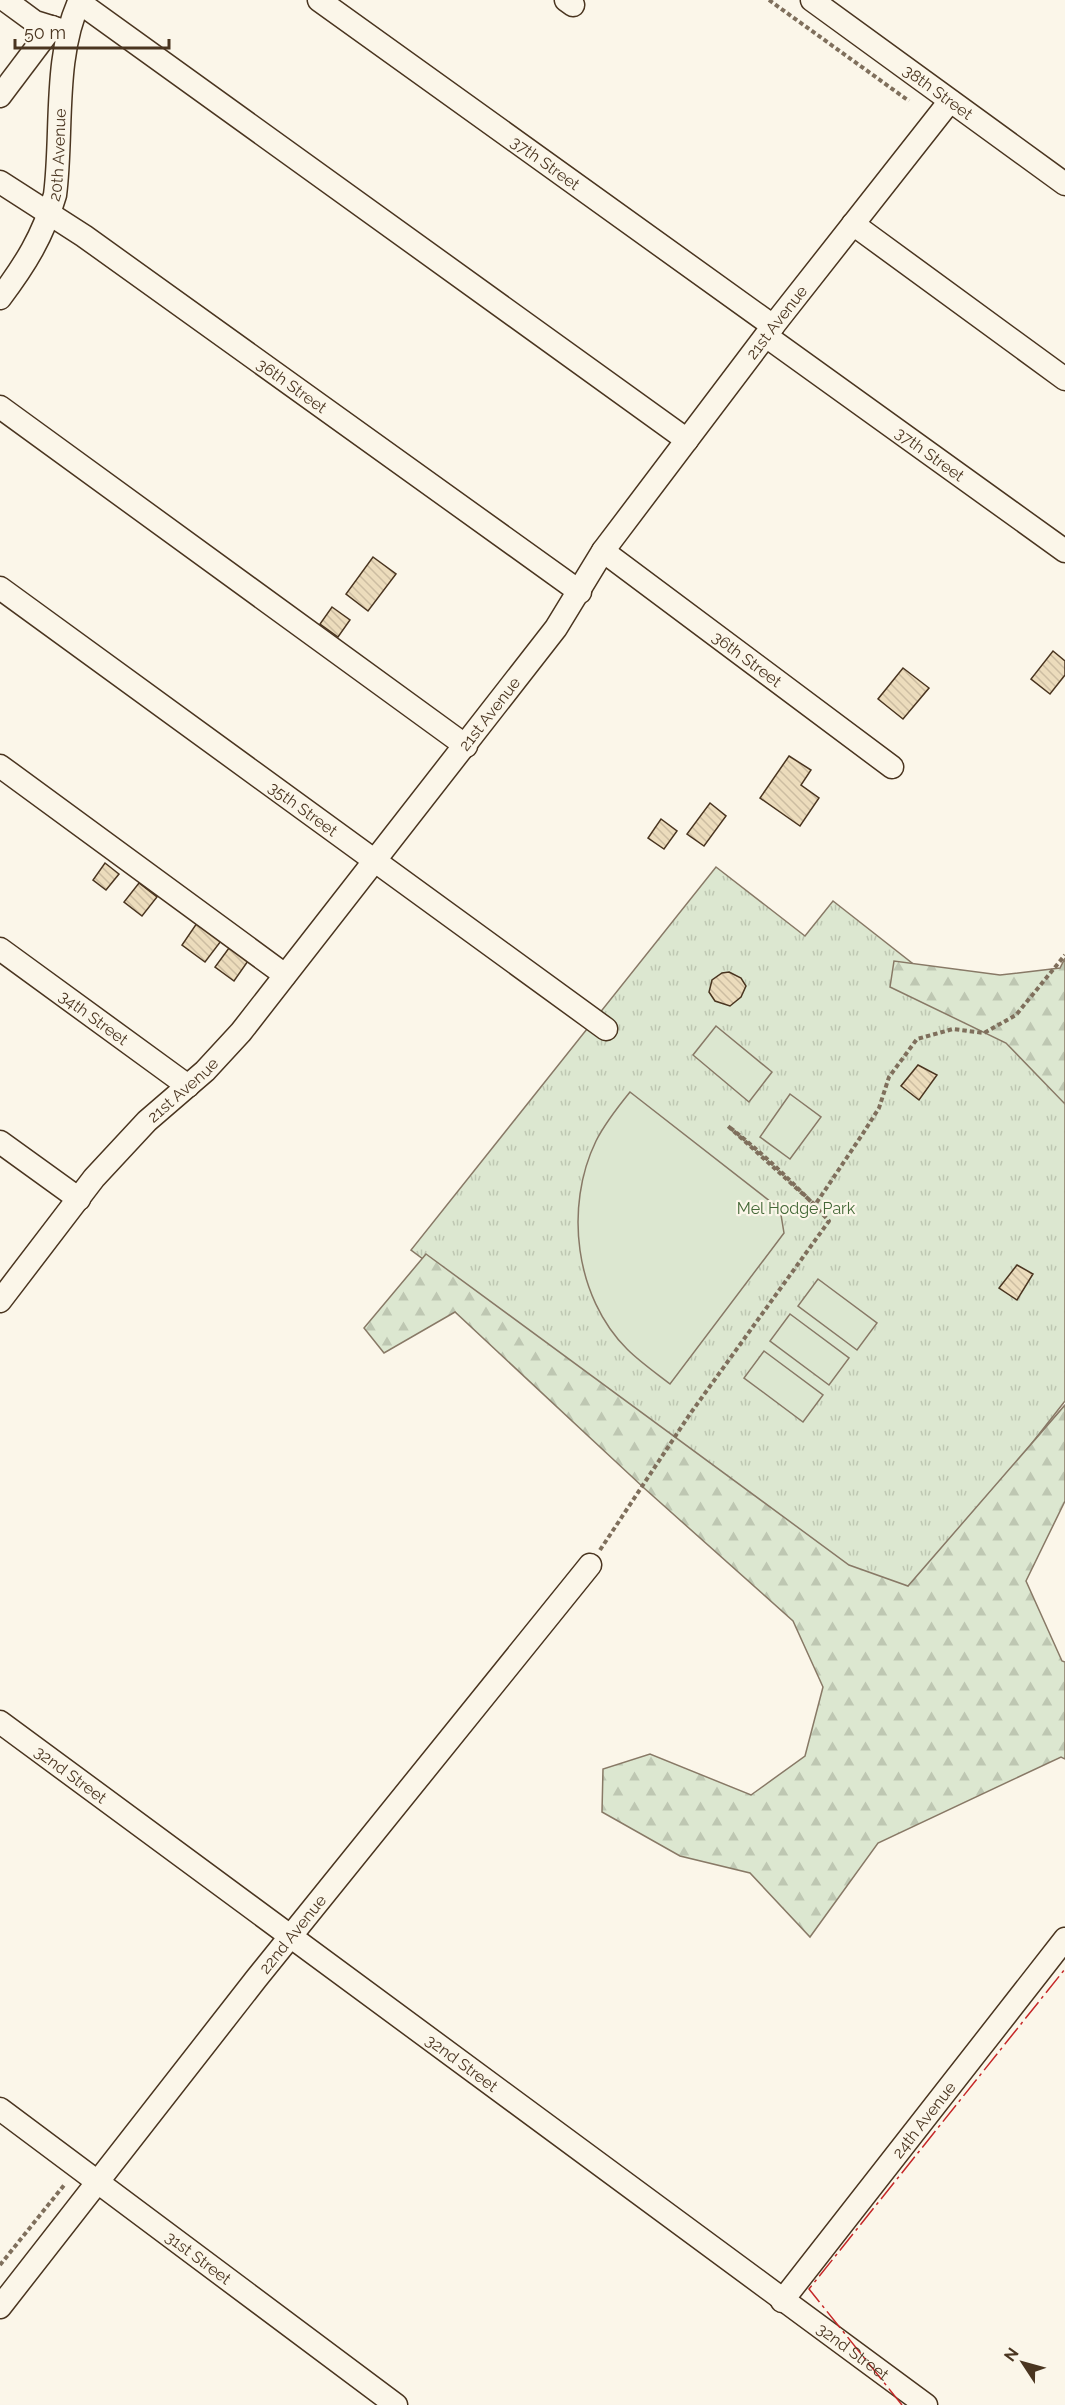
<svg xmlns="http://www.w3.org/2000/svg" width="1065" height="2405" font-family="Raleway,sans-serif">
	<defs>
		<pattern id="grass-tufts" width="24" height="20" patternUnits="userSpaceOnUse" patternTransform="scale(1.5)"><rect width="24" height="20" fill="#dce7d0"/><path d="M3 7l-1-3M5 7V3M7 7l1-3M15 17l-1-3M17 17v-4M19 17l1-3" fill="none" stroke="#bec7b2"/></pattern>
		<pattern id="forest-firs" width="22" height="20" patternUnits="userSpaceOnUse" patternTransform="scale(1.5)"><rect width="22" height="20" fill="#dce7d0"/><path d="M5 1l3.5 6h-7zM16 11l3.5 6h-7z" fill="#bec7b2"/></pattern>
		<pattern id="building-back-hatch" width="6" height="6" patternUnits="userSpaceOnUse" patternTransform="scale(1.5)"><rect width="6" height="6" fill="#ecdcbc"/><path d="M-1 5l2 2M0 0l6 6M5-1l2 2" fill="none" stroke="#ccbda1"/></pattern>
	</defs>
	<rect width="100%" height="100%" fill="#fbf6e9"/>
	<!-- grass -->
	<path fill="url(#grass-tufts)" stroke="#887966" stroke-width="1.5" d="M716,867L805,936L833,901L1065,1083V1401L898,1614L411,1250Z"/>
	<!-- forest -->
	<path fill="url(#forest-firs)" stroke="#887966" stroke-width="1.5" d="M1065,958V1104L1006,1043L890,987L894,961L1000,975L1060,968Z
		M426,1254L849,1565L908,1586L1065,1405V1501L1026,1581L1062,1661L1065,1662V1759L1061,1757L878,1843L810,1937L750,1873L680,1856L602,1812L603,1769L650,1754L751,1795L805,1756L823,1687L793,1621L644,1488L455,1312L384,1353L364,1328Z"/>
	<!-- pitch -->
	<path fill="#dce7d0" stroke="#887966" stroke-width="1.5" d="M716,1026L772,1072L749,1102L693,1055Z
		M630,1092L780,1209L784,1233L670,1384C656,1373 640,1362 627,1349C575,1297 564,1207 596,1141C605,1123 617,1108 630,1092Z
		M790,1094L821,1117L790,1159L760,1137Z
		M818,1279L877,1323L857,1350L798,1306Z
		M790,1314L849,1358L829,1385L770,1341Z
		M764,1351L823,1395L803,1422L744,1378Z"/>
	<!-- building -->
	<path fill="url(#building-back-hatch)" stroke="#4a3520" stroke-width="1.5" d="M373,557L396,574L368,611L346,594Z
		M332,607L350,620L338,637L320,624Z
		M1053,651L1065,661V675L1050,694L1031,679Z
		M903,668L929,688L903,719L878,699Z
		M789,756L811,770L801,785L819,798L800,826L760,798Z
		M710,803L726,816L704,846L687,834Z
		M661,819L677,831L664,849L648,838Z
		M105,863L119,874L106,890L93,880Z
		M139,883L157,897L142,916L124,902Z
		M197,923L221,941L205,962L182,945Z
		M229,948L248,961L234,981L215,967Z
		M729,972L741,978L746,986L741,997L730,1006L715,1001L709,992L712,980L722,973Z
		M918,1065L937,1075L919,1100L901,1086Z
		M1017,1265L1033,1274L1017,1300L999,1288Z"/>
	<g fill="none" stroke-linecap="round" stroke-linejoin="round">
		<defs>
			<g id="minor">
				<path d="M5,0L35,22L64,31"/>
				<path id="s1" d="M319,0L773,326"/>
				<path d="M566,0L573,5"/>
				<path id="s2" d="M812,0L1065,184"/>
				<path d="M79,2L687,440"/>
				<path d="M0,96L52,27"/>
				<path id="s3" d="M0,182L84,236L580,592"/>
				<path d="M853,224L1065,379"/>
				<path id="s4" d="M0,298C25,265 43,236 55,195C63,135 53,56 80,0"/>
				<path id="s5" d="M766,336L1065,551"/>
				<path d="M0,407L466,746"/>
				<path id="s6" d="M603,551L892,767"/>
				<path id="s7" d="M0,588L606,1029"/>
				<path d="M0,766L285,975"/>
				<path id="s8" d="M0,949L188,1086"/>
				<path d="M0,1142L79,1199"/>
				<path id="s9" d="M0,1301L94,1178L147,1121L205,1071L241,1032L556,628L603,551L773,326L950,101"/>
				<path id="s10" d="M0,1722L926,2405"/>
				<path id="s11" d="M0,2109L396,2405"/>
				<path id="s12" d="M782,2301L1065,1939"/>
				<path id="s13" d="M0,2307L256,1979L590,1565"/>
			</g>
		</defs>
		<!-- minor casing -->
		<use href="#minor" stroke="#4a3520" stroke-width="25"/>
		<!-- path -->
		<path stroke="#7f6f5c" stroke-width="4" stroke-dasharray="4.5 3" stroke-linecap="butt" d="M769,0L909,101
			M600,1550L690,1414L829,1221C796,1185 766,1156 728,1126L815,1205L862,1135L879,1108L889,1077L917,1039L953,1029L984,1033L1016,1015L1065,955
			M0,2265L65,2184"/>
		<!-- minor -->
		<use href="#minor" stroke="#fbf6e9" stroke-width="22"/>
		<!-- power -->
		<path stroke="#c62828" stroke-width="1.5" stroke-dasharray="21 4.5 3 4.5" stroke-linecap="butt" d="M902,2405L809,2289L1065,1969"/>
	</g>
	<g text-anchor="middle" dominant-baseline="central" stroke-width="4.5" stroke-linejoin="round" paint-order="stroke">
		<!-- street labels -->
		<g font-size="16" fill="#4a3520" stroke="#fbf6e9">
			<text stroke="none"><textPath href="#s2" startOffset="156">38th Street</textPath></text>
			<text stroke="none"><textPath href="#s4" startOffset="158">20th Avenue</textPath></text>
			<text stroke="none"><textPath href="#s1" startOffset="279">37th Street</textPath></text>
			<text stroke="none"><textPath href="#s9" startOffset="1252">21st Avenue</textPath></text>
			<text stroke="none"><textPath href="#s3" startOffset="356">36th Street</textPath></text>
			<text stroke="none"><textPath href="#s5" startOffset="202">37th Street</textPath></text>
			<text stroke="none"><textPath href="#s6" startOffset="180">36th Street</textPath></text>
			<text stroke="none"><textPath href="#s9" startOffset="766">21st Avenue</textPath></text>
			<text stroke="none"><textPath href="#s7" startOffset="375">35th Street</textPath></text>
			<text stroke="none"><textPath href="#s8" startOffset="116">34th Street</textPath></text>
			<text stroke="none"><textPath href="#s9" startOffset="280">21st Avenue</textPath></text>
			<text stroke="none"><textPath href="#s10" startOffset="88">32nd Street</textPath></text>
			<text stroke="none"><textPath href="#s13" startOffset="474">22nd Avenue</textPath></text>
			<text stroke="none"><textPath href="#s10" startOffset="574">32nd Street</textPath></text>
			<text stroke="none"><textPath href="#s12" startOffset="230">24th Avenue</textPath></text>
			<text stroke="none"><textPath href="#s11" startOffset="248">31st Street</textPath></text>
			<text stroke="none"><textPath href="#s10" startOffset="1060">32nd Street</textPath></text>
		</g>
		<!-- park labels -->
		<g font-size="16" fill="#436837" stroke="#fbf6e9">
			<text x="796" y="1208">Mel Hodge Park</text>
		</g>
	</g>
	<!-- north arrow -->
	<g transform="translate(1023 2363) rotate(306)" stroke="#fbf6e9" stroke-width="4.5" paint-order="stroke">
	<path d="M0-4.5L10 22L0 15L-10 22Z" fill="#4a3520"/>
	<text y="-9" font-size="16" font-weight="bold" text-anchor="middle" fill="#4a3520">N</text>
	</g>
	<!-- scale -->
	<path d="M15 39v9h154v-9" fill="none" stroke="#4a3520" stroke-width="3"/>
	<text x="24" y="39" font-size="18" fill="#4a3520" stroke="#fbf6e9" stroke-width="4.5" paint-order="stroke">50 m</text>
</svg>
